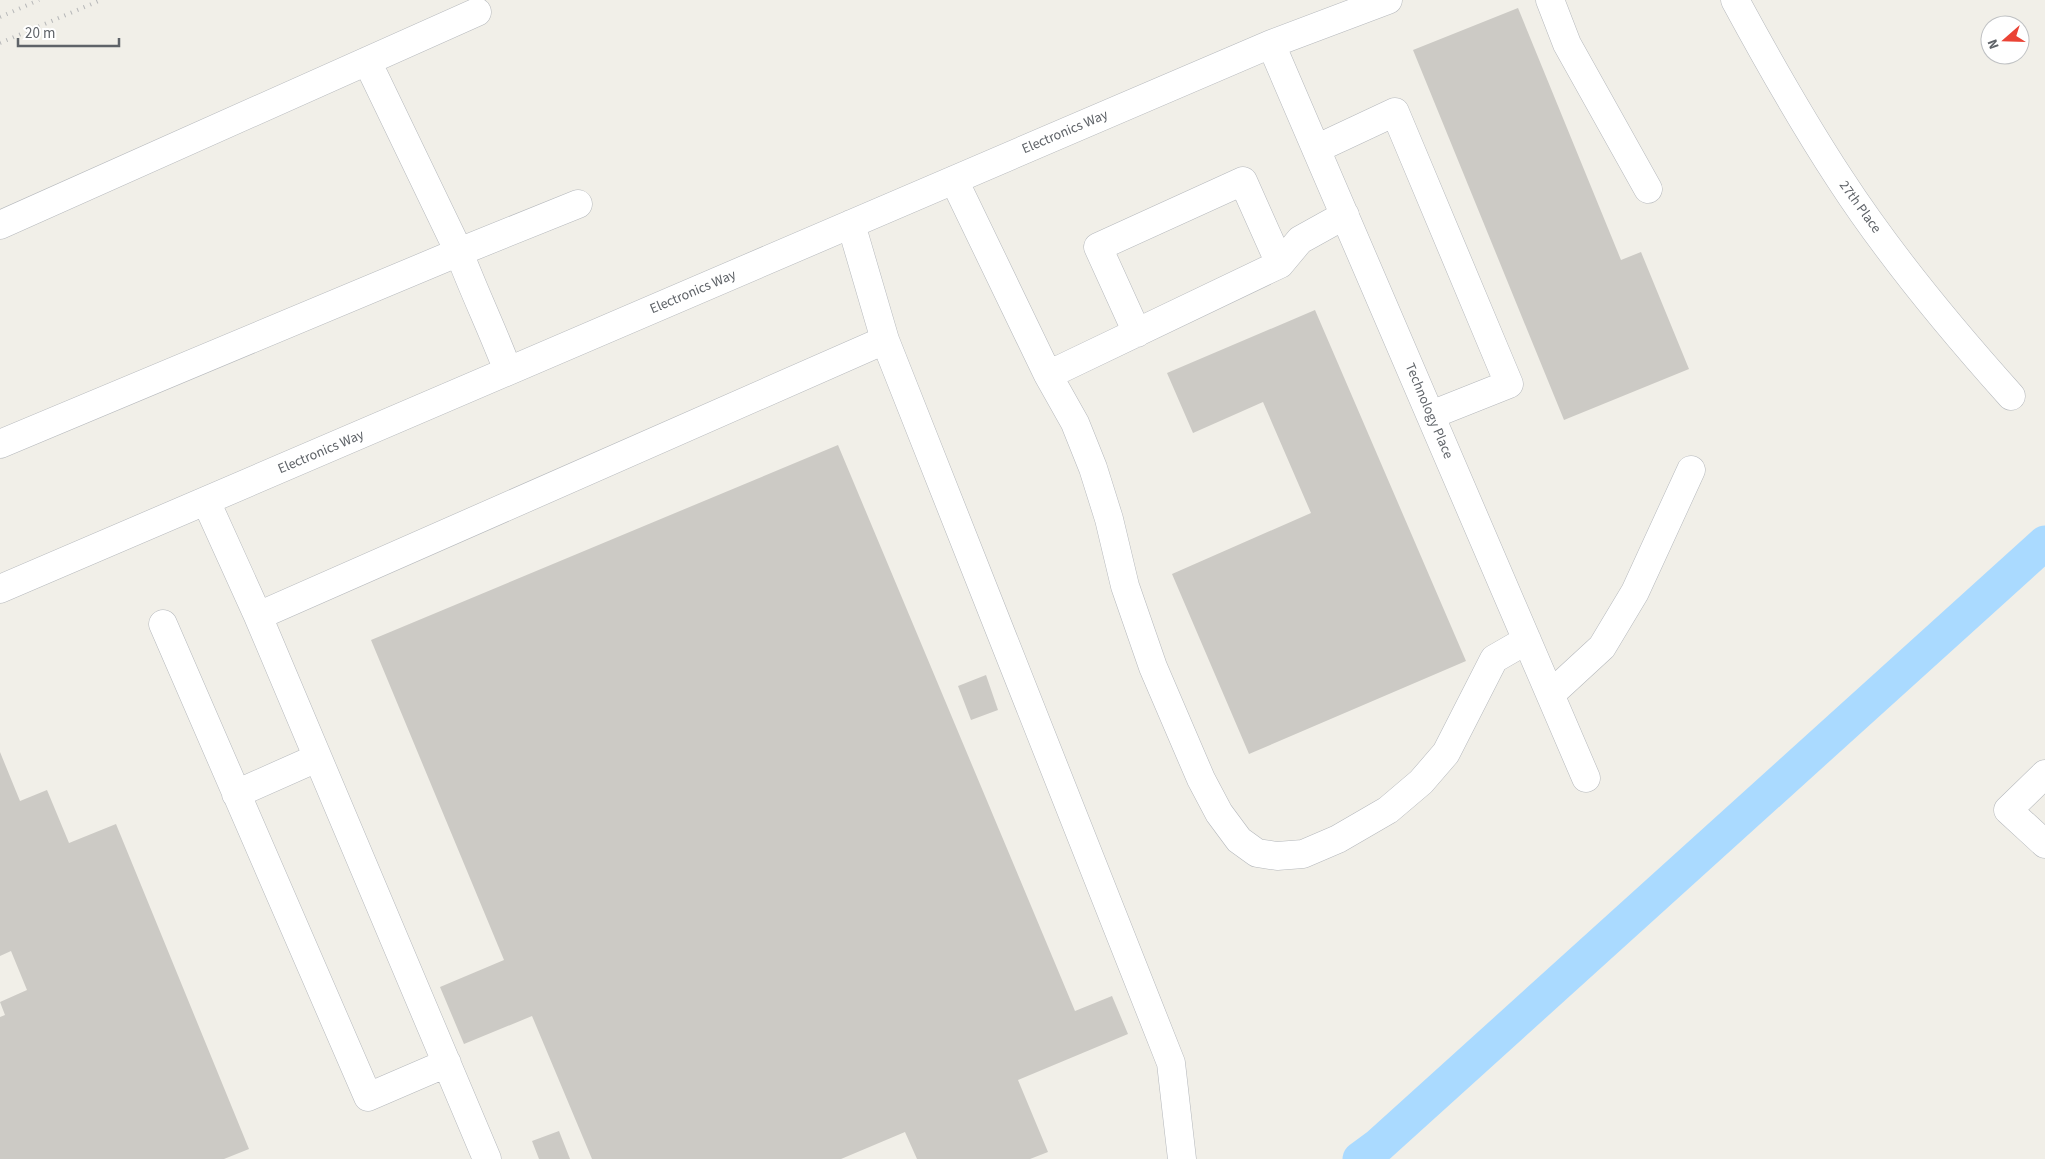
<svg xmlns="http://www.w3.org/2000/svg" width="2045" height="1159" font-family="'Source Sans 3',sans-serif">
	<rect width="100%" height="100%" fill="#f1efe8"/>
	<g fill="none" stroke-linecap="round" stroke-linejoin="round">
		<!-- canal -->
		<path stroke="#aadaff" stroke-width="35" d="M1360,1159L1379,1145L2045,543"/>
	</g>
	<!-- building -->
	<path fill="#cccac5" d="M1518,8L1621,260L1641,252L1689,369L1564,420L1413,50Z
		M1315,310L1466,661L1249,754L1172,574L1311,513L1263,402L1193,433L1167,373Z
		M838,445L1075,1011L1112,996L1128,1034L1018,1080L1048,1152L1030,1159H917L905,1132L841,1159H592L532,1016L464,1044L440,987L504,960L371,640Z
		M986,675L998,710L971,720L958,686Z
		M0,752L20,801L47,790L69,843L116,824L249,1149L224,1159H0V1017L5,1015L0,1002L27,990L11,951L0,956Z
		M559,1131L570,1159H539L532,1141Z"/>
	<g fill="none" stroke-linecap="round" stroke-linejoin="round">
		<defs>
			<path id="minor" d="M1550,0L1567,44L1648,189
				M1735,0C1768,61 1802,121 1840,179C1890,256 1950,328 2011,396
				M1271,44L1586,778
				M1316,149L1395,112L1509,384L1431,415
				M954,180L1048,375L1280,264L1300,240L1345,215
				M851,224L885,340L1171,1063L1182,1159
				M0,225L477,12
				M1137,333L1098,247L1243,181L1280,264
				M508,371C493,331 474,292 459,252L578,204
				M1048,375L1075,423L1093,468L1109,519L1125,586L1153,667L1201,779L1219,813L1239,840L1257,853L1277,856L1303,854L1338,839L1388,810L1421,782L1446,753L1494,659L1527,640
				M0,444L459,252L367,61
				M206,501L258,616
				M0,589L1271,44L1388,0
				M163,624L368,1097L447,1063
				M1551,694L1602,647L1635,592L1691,470
				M2045,774L2008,810L2045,844
				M236,794L317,758
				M487,1159L258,616L885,340"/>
		</defs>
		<!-- minor casing -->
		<use href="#minor" stroke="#b5b8bc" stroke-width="29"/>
		<!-- minor -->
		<use href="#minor" stroke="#fff" stroke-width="28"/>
		<!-- rail -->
		<path stroke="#b6b7b8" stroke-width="4" stroke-dasharray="1 6" stroke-linecap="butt" d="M0,17L39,0
			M0,43L101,0"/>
	</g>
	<g text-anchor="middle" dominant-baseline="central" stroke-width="4.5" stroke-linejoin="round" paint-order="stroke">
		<!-- street labels -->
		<g font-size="14" fill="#5f6368" stroke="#fff">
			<text transform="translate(1065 132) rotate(-23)">Electronics Way</text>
			<text transform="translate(1860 207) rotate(54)">27th Place</text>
			<text transform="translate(693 292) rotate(-23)">Electronics Way</text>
			<text transform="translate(1429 411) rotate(67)">Technology Place</text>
			<text transform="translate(321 452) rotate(-23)">Electronics Way</text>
		</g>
	</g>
	<!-- north arrow -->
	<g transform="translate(2005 40) rotate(250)"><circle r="24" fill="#ffffff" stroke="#bfc1c3"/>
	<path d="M0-4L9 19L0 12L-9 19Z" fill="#ea4335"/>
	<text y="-8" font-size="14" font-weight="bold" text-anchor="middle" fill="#5f6368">N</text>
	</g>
	<!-- scale -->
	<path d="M18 38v8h101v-8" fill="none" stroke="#5f6368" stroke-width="2.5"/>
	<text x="25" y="38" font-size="15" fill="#5f6368" stroke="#ffffff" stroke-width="4" paint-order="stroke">20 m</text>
</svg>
